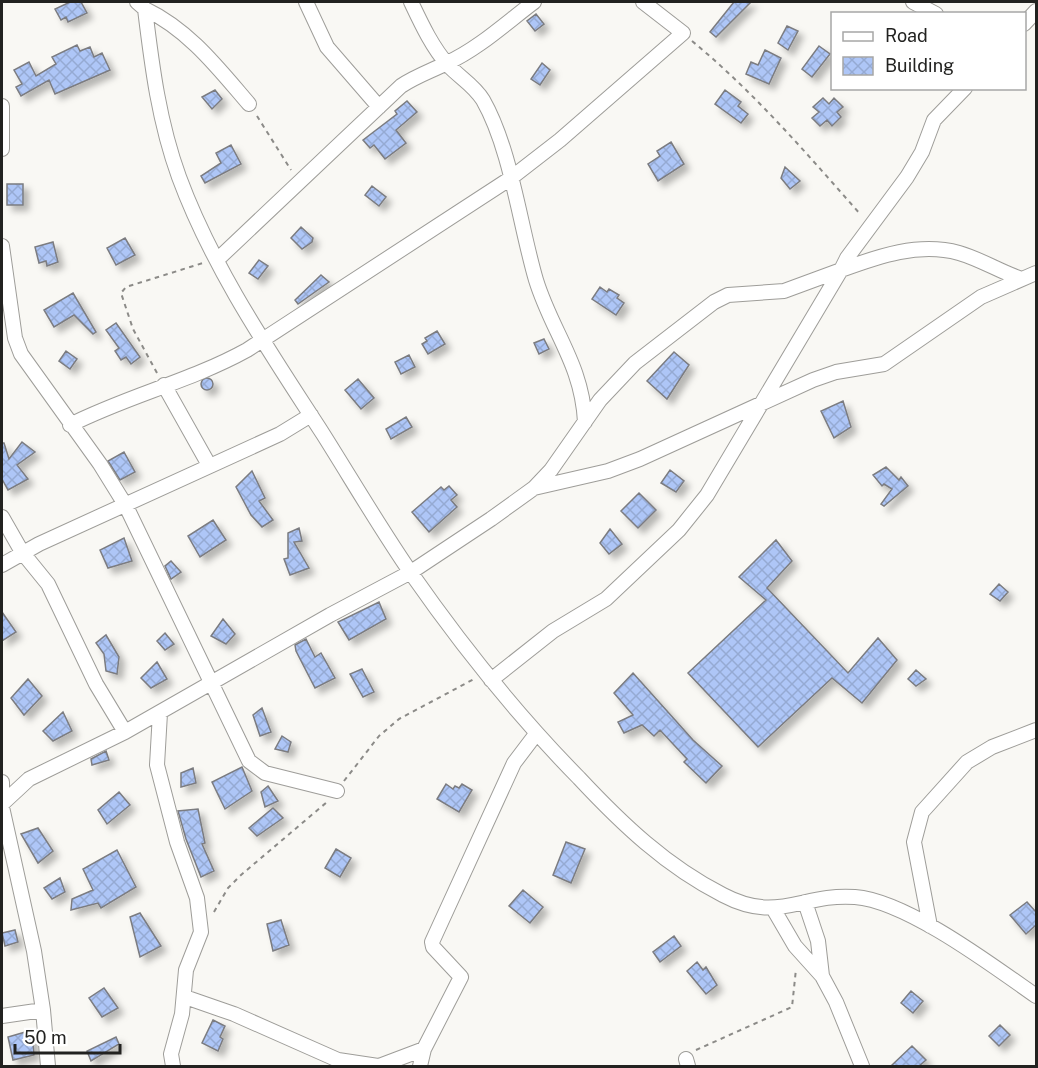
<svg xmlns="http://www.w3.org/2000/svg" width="1038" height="1068" font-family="'Public Sans',sans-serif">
	<defs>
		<pattern id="building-cross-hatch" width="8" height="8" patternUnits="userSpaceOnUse" patternTransform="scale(1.5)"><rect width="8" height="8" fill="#aec6f7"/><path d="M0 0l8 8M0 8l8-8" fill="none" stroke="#95aad3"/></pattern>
		<filter id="shadow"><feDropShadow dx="5.5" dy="5.5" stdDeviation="3" flood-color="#0004"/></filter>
	</defs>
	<rect width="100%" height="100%" fill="#f9f8f4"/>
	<!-- building -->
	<path fill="url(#building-cross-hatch)" stroke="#7b7c80" stroke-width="1.5" filter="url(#shadow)" d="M70,2H81L87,13L68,22L66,17L61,20L55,9Z
		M734,2H751L716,37L710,32Z
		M536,14L544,24L535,31L527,21Z
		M787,26L798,31L788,50L778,43Z
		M77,45L80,51L90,47L94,57L102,53L110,70L55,94L49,80L21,96L16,87L22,84L14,70L29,62L36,76L56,64L52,57Z
		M819,46L830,54L812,77L802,69Z
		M765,50L781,58L769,84L746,74L751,62L758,65Z
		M542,63L550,70L540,85L531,79Z
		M215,90L222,99L212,109L202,97Z
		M725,90L741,102L738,106L748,114L741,123L715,104Z
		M823,98L829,104L834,98L843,107L837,112L841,117L832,126L827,120L820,126L812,118L819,112L813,107Z
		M407,101L417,112L396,130L406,143L385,159L374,145L370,148L363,140L397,114L395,111Z
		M671,142L684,164L658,181L648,164L660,156L657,151Z
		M231,145L241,164L205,183L201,176L221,163L216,153Z
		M785,167L800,181L790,189L781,178Z
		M7,184H23V205H7Z
		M372,186L386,197L379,206L365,195Z
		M301,227L313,238L312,242L302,249L291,238Z
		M125,238L135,255L116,265L107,248Z
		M53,242L58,262L47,266L46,261L39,263L35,247Z
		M259,260L268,266L258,279L249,273Z
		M321,275L329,282L298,304L295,300Z
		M600,287L607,292L609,289L619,295L617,298L624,303L616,315L592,299Z
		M73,293L96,332L93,334L74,315L54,327L44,310Z
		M116,323L140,357L131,364L126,357L121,360L115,351L119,348L106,330Z
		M437,331L445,344L428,354L422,344L427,341L425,338Z
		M544,339L549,349L539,354L534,343Z
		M66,351L77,359L70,369L59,361Z
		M674,352L689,365L667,399L647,381Z
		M409,355L415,367L401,374L395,362Z
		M201 384a6 6 0 1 1 12 0a6 6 0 1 1-12 0Z
		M358,379L374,398L361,409L345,390Z
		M843,401L851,427L834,438L821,411Z
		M406,417L412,427L391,439L386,429Z
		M22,442L35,452L17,465L28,479L8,490L2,479V443H4L9,459Z
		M124,452L135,472L120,480L108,461Z
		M886,467L899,480L901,477L908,486L884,506L881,504L892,489L884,484L882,486L873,475Z
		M670,470L684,481L676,492L661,483Z
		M252,471L265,498L259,501L273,520L262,527L251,515L236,487Z
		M449,486L457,495L451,500L457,507L429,532L412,512L441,487L444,490Z
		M639,493L656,510L638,528L621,511Z
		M213,520L226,540L200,557L188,536Z
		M299,528L302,541L294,542L309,568L290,575L284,559L288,558V533Z
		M610,529L622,544L609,554L600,543Z
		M124,538L132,561L108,568L100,550Z
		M776,540L792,561L767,588L848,673L878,638L897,660L862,703L832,678L758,747L688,673L766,600L739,577Z
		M171,561L181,572L171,579L165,566Z
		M999,584L1008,592L1000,601L990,594Z
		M379,602L386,619L349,640L338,622Z
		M2,612L16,632L2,641Z
		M223,619L235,634L226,644L211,636Z
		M165,633L174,644L165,650L157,641Z
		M106,635L119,657L117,674L106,671L104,654L96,643Z
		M306,639L315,657L321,653L335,678L315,688L296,651L295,645Z
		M157,662L167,679L151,688L141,678Z
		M362,669L374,692L363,697L350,674Z
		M916,670L926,679L916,686L908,679Z
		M633,673L693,740L722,766L706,783L684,762L687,759L660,730L654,736L642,725L624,733L618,722L633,715L614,693Z
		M28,679L42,696L24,715L11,698Z
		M262,708L271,732L260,736L253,715Z
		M63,712L72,731L53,741L43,731Z
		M282,736L291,742L288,752L275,749Z
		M106,751L109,760L92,765L91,759Z
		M242,767L252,791L225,809L212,782Z
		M193,768L196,783L181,787V773Z
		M446,784L453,789L455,786L459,788L462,784L472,790L459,812L437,799Z
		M268,786L278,801L265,807L261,792Z
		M119,792L130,805L107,824L98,810Z
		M273,808L283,818L257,836L249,828Z
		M198,809L205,843L202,844L214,871L201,877L186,839L178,811Z
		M38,828L53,851L38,863L21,834Z
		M566,842L585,849L571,883L553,875Z
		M336,849L351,858L340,877L325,868Z
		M117,850L136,887L101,908L98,903L71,910L72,899L93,890L83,869Z
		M60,878L65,892L52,899L44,888Z
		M523,890L543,907L530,923L509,906Z
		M1027,902L1036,912V925L1026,934L1010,915Z
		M140,913L161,946L140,957L130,917Z
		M281,920L289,945L273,951L267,924Z
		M15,930L18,942L5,946L2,933Z
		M674,936L681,946L660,962L653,952Z
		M697,962L703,970L706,967L717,985L706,994L687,971Z
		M104,988L118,1008L102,1017L89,998Z
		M911,991L923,1001L913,1013L901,1003Z
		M213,1020L225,1026L220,1037L223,1039L218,1051L202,1043Z
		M1000,1025L1010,1035L999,1046L989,1036Z
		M32,1030L34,1055L13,1060L8,1037Z
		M116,1037L119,1044L91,1061L87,1051Z
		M912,1046L926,1060L919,1066H891Z"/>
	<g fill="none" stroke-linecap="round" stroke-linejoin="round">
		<defs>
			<path id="street" d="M137,2L145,9C152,67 159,122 179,177C213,269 270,352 323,434C352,480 380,528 411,573C462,646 517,715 579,778C622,824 666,866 723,895C778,924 802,893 855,897C907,901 993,966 1036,996
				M306,2L327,47L379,107
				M411,2C421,23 432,47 448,65C459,77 474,85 483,100C511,149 520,226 536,280C552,332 582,364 585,422
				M913,2L936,14
				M145,9C189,30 218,68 249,104
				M1024,24L1036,11
				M2,106V149
				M2,246L15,338L21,354L100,464L126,506L249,761L265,773L337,791
				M218,259L401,86C416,76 431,71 447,63C478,49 506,23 534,2
				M164,385L209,465
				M70,425C127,396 191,381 247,350L511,178L560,140L683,33L643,2
				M534,488L608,471L640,459L813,380L836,372L884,364L981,297L1036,273
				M2,517L22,552L48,584L96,684L125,732
				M2,565L39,544L280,434L311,415
				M491,680L553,631L606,599L679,530L707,495L841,270C879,256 919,242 959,253C980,259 999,271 1019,278
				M160,713L157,765L177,842L197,898L201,932L186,970L182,1014L171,1054L173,1066
				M2,782V797
				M2,804L29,779L125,732L330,615L411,572L491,519L534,488L551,470L600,400L635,363L714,302L728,295L784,291L841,270L847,258L907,177L922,152L934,120L965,88
				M2,807L34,951L43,1010L48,1066
				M805,902L818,941L822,976L836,1002L862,1066
				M774,910L795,946L822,976
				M930,926L914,842L922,812L967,762L992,747L1036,730
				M185,997L234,1014L338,1060L378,1066
				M2,1016L43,1010
				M686,1059L688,1066
				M379,1066L424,1049
				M420,1066L424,1049L461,977L433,947L432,942L514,763L536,734"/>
		</defs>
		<!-- street casing -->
		<use href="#street" stroke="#9e9d99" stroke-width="16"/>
		<!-- path -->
		<path stroke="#8c8b88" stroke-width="2" stroke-dasharray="4.5 4.5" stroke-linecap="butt" d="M692,41C755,93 807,154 861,215
			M257,116L291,170
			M157,373L133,329L121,293L126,287L203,263
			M344,781L379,736L399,719L474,679
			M214,912L228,888L241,875L327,802
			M696,1050L792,1007L796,969"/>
		<!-- street -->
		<use href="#street" stroke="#fff" stroke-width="14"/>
	</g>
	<!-- border -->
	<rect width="1038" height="1068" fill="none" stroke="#222220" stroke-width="6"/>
	<!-- legend -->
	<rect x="831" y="12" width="195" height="78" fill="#ffffff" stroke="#a7a7a6" stroke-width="1.5"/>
	<rect x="843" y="32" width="30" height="9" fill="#ffffff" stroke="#a7a7a6" stroke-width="1.5"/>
	<text x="885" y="42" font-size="18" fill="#222220">Road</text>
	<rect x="843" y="57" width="30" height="18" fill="url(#building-cross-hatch)" stroke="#a7a7a6" stroke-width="1.5"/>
	<text x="885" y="72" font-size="18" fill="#222220">Building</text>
	<!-- scale -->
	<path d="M15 1044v9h105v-9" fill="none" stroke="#222220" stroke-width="3"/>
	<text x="24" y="1044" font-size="18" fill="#222220" stroke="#ffffff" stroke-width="4.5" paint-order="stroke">50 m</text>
</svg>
